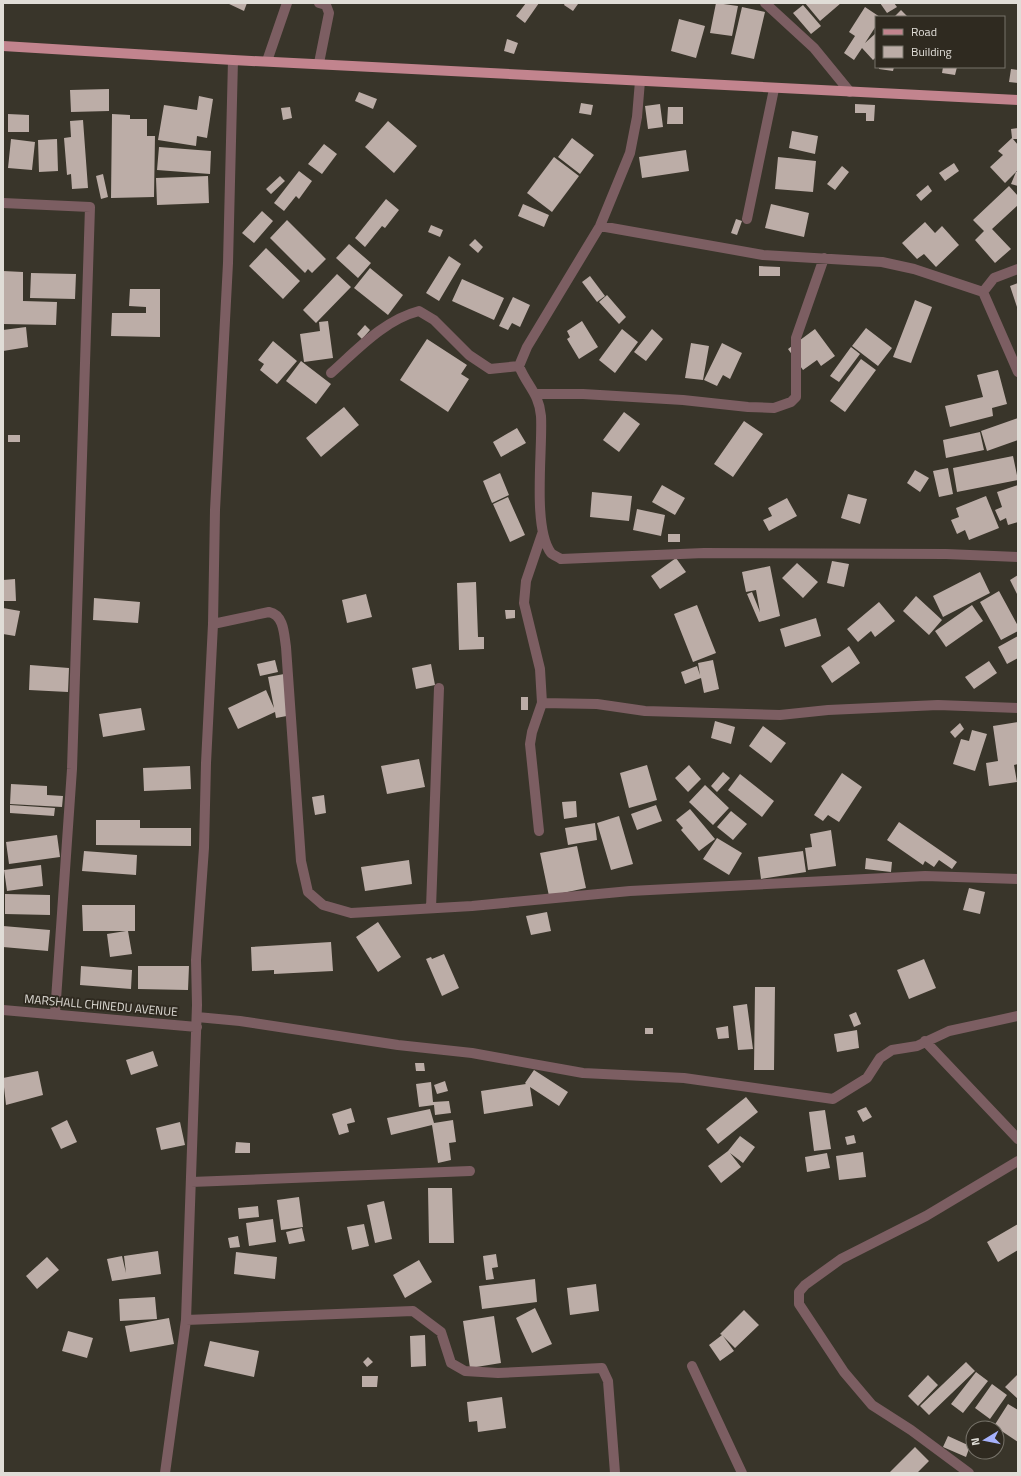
<svg xmlns="http://www.w3.org/2000/svg" width="1021" height="1476" font-family="'Titillium Web',sans-serif">
	<rect width="100%" height="100%" fill="#39352a"/>
	<!-- building -->
	<path fill="#bcada7" d="M227,3H247L244,11Z
		M526,3H539L525,23L516,16Z
		M565,3H576L578,4L573,11L564,5Z
		M716,3L738,6L732,36L710,33Z
		M805,3H841L820,21Z
		M880,3H894L897,7L887,13Z
		M803,5L821,26L811,34L793,13Z
		M742,7L765,12L754,59L731,54Z
		M865,7L880,17H876V26L865,43L876,33V57L873,60L862,48L854,60L844,53L855,36L849,32Z
		M901,10L907,16L894,17Z
		M679,19L705,26L696,58L671,51Z
		M507,39L518,43L514,54L504,51Z
		M879,67H894L893,71L879,69Z
		M943,67H957L955,75L942,73Z
		M1011,69L1018,70V83L1009,82Z
		M109,89V111L71,112L70,90Z
		M359,92L377,99L373,109L355,101Z
		M199,96L213,99L207,138L197,136L196,146L158,140L164,105L197,110Z
		M581,103L593,105L591,115L579,113Z
		M660,104L663,127L648,129L645,106Z
		M855,104L875,105L874,121H866V113H855Z
		M290,107L292,118L283,120L281,108Z
		M668,107H683V124H667Z
		M8,114L29,115V132H8Z
		M112,114L130,115V119H147V136H155L154,197L111,198Z
		M83,120L88,188L72,189L71,174L67,175L64,138L71,137L70,121Z
		M388,121L417,146L394,173L365,147Z
		M1018,128V139H1013L1018,145V170L1016,172H1018V186L1011,184L1016,172L1005,183L990,167L1003,155L998,151L1012,138L1011,129Z
		M792,131L818,136L815,154L789,148Z
		M572,138L594,155L580,174L558,157Z
		M11,139L35,142L32,170L8,168Z
		M57,139L58,171L39,172L38,140Z
		M324,144L337,154L322,174L308,164Z
		M159,147L211,151L210,174L157,170Z
		M686,150L689,171L642,178L639,157Z
		M554,157L579,176L552,212L527,193Z
		M778,157L816,161L813,192L775,189Z
		M954,163L959,171L945,181L939,173Z
		M842,166L849,172L835,190L827,184Z
		M299,171L312,181L299,199L296,196L284,211L274,203Z
		M103,174L108,197L101,199L96,176Z
		M208,176L209,203L157,205L156,178Z
		M280,176L285,181L271,194L266,189Z
		M928,185L932,191L921,201L916,195Z
		M1009,186L1018,196V205L992,229L1011,249L995,263L975,240L984,231L973,220Z
		M386,199L399,210L385,228L382,226L365,247L355,238Z
		M523,204L549,215L544,227L518,216Z
		M771,204L809,213L804,237L765,228Z
		M262,211L273,221L254,243L242,233Z
		M736,219L742,221L737,235L731,233Z
		M287,220L326,259L312,273L308,269L305,273L270,238Z
		M925,222L935,233L942,226L959,245L936,267L924,254L917,259L902,243Z
		M431,225L443,230L440,237L428,232Z
		M475,239L483,247L478,253L469,245Z
		M349,244L371,263L358,278L336,258Z
		M266,248L300,281L283,299L249,266Z
		M449,256L461,264L439,301L426,293Z
		M759,266L780,267V276H759Z
		M370,268L403,295L388,315L354,288Z
		M3,271L23,272V301L57,302L56,325L3,324Z
		M31,273L76,274L75,299L30,298Z
		M337,274L351,287L316,323L303,310Z
		M590,276L605,296L597,302L582,282Z
		M462,279L504,298L494,320L452,301Z
		M1018,283V310L1010,286Z
		M130,289H160V337L111,336L112,313H146V307L129,306Z
		M607,295L626,317L619,324L599,302Z
		M513,297L530,305L520,327L512,323L508,330L499,326Z
		M915,300L932,307L911,363L893,357Z
		M328,321L333,358L304,362L300,334L320,331L319,322Z
		M582,321L598,347L579,359L567,339L570,337L567,331Z
		M365,325L370,330L362,339L357,334Z
		M26,327L28,347L3,351V330Z
		M866,328L892,348L878,366L852,346Z
		M622,329L638,342L615,373L599,360Z
		M652,329L663,339L646,361L634,352Z
		M815,329L835,356L821,366L817,360L803,370L788,349Z
		M427,339L467,365L461,374L469,379L448,412L400,380Z
		M273,341L297,361L277,384L260,370L264,364L258,360Z
		M691,343L709,346L703,380L685,378Z
		M722,343L742,353L730,379L723,375L717,386L704,380Z
		M851,347L860,354L839,382L830,376Z
		M861,359L876,370L845,412L830,401Z
		M301,361L331,384L316,404L286,381Z
		M998,370L1007,404L992,408L993,416L950,427L945,406L983,397L977,375Z
		M344,407L359,425L321,457L306,438Z
		M624,412L640,424L619,452L603,440Z
		M1018,418V440L987,451L981,431Z
		M744,421L763,434L733,477L714,464Z
		M517,428L526,443L501,457L493,442Z
		M980,432L984,450L946,458L943,440Z
		M8,435H20V442H8Z
		M1013,456L1018,480L957,492L953,468Z
		M948,468L953,494L939,497L933,471Z
		M915,470L929,478L920,492L907,483Z
		M500,473L509,495L492,503L483,481Z
		M662,485L685,498L675,515L652,502Z
		M1018,485V522L1008,525L1006,518L1000,521L995,510L1002,507L997,492Z
		M592,492L632,496L629,521L590,517Z
		M848,494L867,499L860,524L841,518Z
		M986,496L999,528L969,540L965,530L957,534L951,520L959,517L956,508Z
		M508,497L525,535L510,542L493,504Z
		M787,498L797,516L769,531L763,520L772,516L768,508Z
		M637,509L665,515L661,536L633,530Z
		M668,534H680V542H668Z
		M676,558L686,572L660,589L651,576Z
		M832,561L849,564L844,587L827,583Z
		M797,563L818,582L803,598L782,578Z
		M770,566L780,616L759,622L747,594L752,592L760,612L756,590L746,592L742,572Z
		M980,572L990,593L943,617L933,596Z
		M1018,575V596L1010,580Z
		M15,579L16,601H3V580Z
		M476,582L478,637H484V649L459,650L457,583Z
		M999,591L1018,626V631L1001,640L980,602Z
		M366,594L372,617L347,623L342,600Z
		M916,596L942,620L929,635L903,611Z
		M94,598L140,602L138,623L93,620Z
		M879,602L895,621L875,637L871,631L858,642L847,629Z
		M697,605L716,653L693,662L674,614Z
		M972,605L983,621L946,647L935,631Z
		M3,608L20,611L15,636L3,634Z
		M505,610H515V618L506,619Z
		M816,618L821,636L785,647L780,629Z
		M1018,636V658L1007,664L998,647Z
		M849,646L860,663L832,683L821,666Z
		M275,660L278,672L260,676L257,664Z
		M713,660L719,689L704,693L701,678L685,684L681,672L697,666L700,675L698,663Z
		M989,661L997,673L974,689L965,677Z
		M431,664L435,685L416,689L412,668Z
		M30,665L69,668L68,692L29,690Z
		M284,674L292,715L276,718L275,712L238,729L228,708L266,690L274,708L268,677Z
		M521,697H528V710H521Z
		M141,708L145,730L103,737L99,714Z
		M715,721L735,727L731,744L711,738Z
		M1018,722V764L1014,765L1017,782L989,786L986,763L998,761L993,726Z
		M960,723L964,729L955,738L950,732Z
		M763,726L786,743L771,763L749,746Z
		M972,730L987,734L975,771L953,764L961,739L969,741Z
		M419,759L425,787L387,794L381,766Z
		M647,765L657,800L629,808L620,773Z
		M689,765L701,779L688,792L675,778Z
		M190,766L191,789L144,791L143,768Z
		M723,772L730,778L717,792L711,786Z
		M842,773L862,787L839,822L828,815L823,821L814,815Z
		M740,774L774,801L762,817L728,790Z
		M11,784L47,786V795L63,796L62,807L10,804Z
		M705,785L729,808L713,825L689,802Z
		M324,795L326,813L315,815L312,797Z
		M576,801L577,817L564,819L562,802Z
		M10,805L55,808L54,816L10,813Z
		M656,805L662,821L637,830L631,814Z
		M690,809L715,839L699,851L681,830L683,828L676,820Z
		M731,811L747,824L733,840L717,827Z
		M619,816L633,864L611,870L597,823Z
		M96,820H140V828H191V846L96,845Z
		M899,822L957,862L952,869L939,860L934,867L925,861L923,865L887,840Z
		M595,823L597,840L568,845L565,828Z
		M831,830L836,866L808,870L805,848L812,847L810,834Z
		M57,835L60,857L9,864L6,842Z
		M717,838L742,853L729,875L703,859Z
		M577,846L586,888L549,896L540,853Z
		M84,851L137,855L136,875L82,871Z
		M803,851L806,872L761,879L758,857Z
		M866,858L892,862L891,872L865,869Z
		M409,860L412,884L365,891L361,867Z
		M41,865L43,886L7,891L4,870Z
		M969,888L985,892L980,914L963,910Z
		M5,894L50,895V915L5,914Z
		M82,905H135V931H128L132,954L110,957L107,934L126,931H83Z
		M547,912L551,931L531,935L526,916Z
		M378,922L401,957L378,972L356,937Z
		M3,926L50,930L48,951L3,947Z
		M331,942L333,971L274,974V970L252,971L251,947Z
		M444,954L459,988L442,996L426,959L431,957L432,959Z
		M924,959L936,988L909,999L897,970Z
		M81,966L132,970L131,989L80,985Z
		M138,966H189L188,990L138,989Z
		M755,987H775L774,1070H754Z
		M747,1004L753,1049L738,1050L733,1006Z
		M856,1012L861,1024L854,1027L849,1015Z
		M728,1026L729,1038L718,1039L716,1028Z
		M645,1028H653V1034H645Z
		M857,1030L859,1048L837,1052L834,1034Z
		M153,1051L158,1066L131,1075L126,1060Z
		M415,1063H424L425,1071H416Z
		M534,1070L568,1092L559,1106L530,1087L533,1106L484,1114L481,1091L526,1084L525,1083Z
		M38,1071L43,1095L6,1105L3,1078Z
		M445,1081L448,1091L437,1094L434,1085Z
		M431,1082L433,1102L449,1101L451,1113L435,1115L434,1105L419,1107L416,1084Z
		M746,1097L758,1112L718,1144L706,1129Z
		M866,1107L872,1117L863,1122L857,1111Z
		M351,1108L355,1122L347,1124L349,1132L339,1135L332,1114Z
		M430,1109L434,1123L453,1120L456,1142L449,1143L451,1160L438,1163L432,1125L391,1135L387,1118Z
		M825,1110L831,1149L814,1151L809,1112Z
		M67,1120L77,1142L61,1149L51,1128Z
		M180,1122L185,1145L161,1150L156,1128Z
		M854,1135L856,1143L847,1145L845,1137Z
		M740,1136L755,1147L743,1163L730,1153L741,1167L721,1183L708,1166L728,1151Z
		M236,1142L250,1143V1153H235Z
		M863,1152L866,1177L839,1180L836,1156Z
		M827,1153L830,1168L807,1172L805,1157Z
		M428,1188H452L454,1243H429Z
		M299,1197L303,1227L281,1230L277,1200Z
		M384,1201L392,1239L375,1243L367,1205Z
		M258,1206L259,1217L239,1219L238,1208Z
		M273,1219L276,1242L249,1246L246,1223Z
		M364,1224L369,1246L352,1250L347,1227Z
		M1018,1224V1250L998,1262L987,1242Z
		M302,1228L305,1241L289,1244L286,1232Z
		M238,1236L240,1247L230,1248L228,1238Z
		M158,1251L161,1274L112,1281L107,1259L122,1256L126,1273L124,1256Z
		M236,1252L277,1257L275,1279L234,1274Z
		M496,1254L498,1267L492,1268L494,1279L486,1280L483,1256Z
		M47,1257L59,1270L37,1289L26,1276Z
		M419,1260L432,1282L405,1298L393,1275Z
		M535,1279L537,1302L482,1309L479,1286Z
		M596,1284L599,1311L570,1315L567,1288Z
		M155,1297L157,1319L120,1321L119,1299Z
		M535,1308L552,1344L532,1353L516,1318Z
		M744,1310L759,1325L735,1348L723,1336L734,1351L720,1361L709,1345L722,1335L720,1334Z
		M494,1316L501,1363L470,1368L463,1321Z
		M169,1318L174,1344L130,1352L125,1326Z
		M68,1331L93,1338L87,1358L62,1351Z
		M425,1335L426,1366L411,1367L410,1336Z
		M210,1341L259,1351L254,1377L204,1366Z
		M368,1357L373,1362L367,1367L363,1362Z
		M966,1362L975,1371L929,1415L920,1406Z
		M976,1372L988,1381L963,1413L951,1404Z
		M1018,1374V1399L1005,1387Z
		M928,1375L938,1385L918,1406L908,1396Z
		M362,1376H378L377,1387H362Z
		M992,1384L1007,1395L990,1419L975,1408Z
		M502,1397L506,1428L478,1432L477,1421L469,1422L467,1402Z
		M1008,1404L1018,1410V1442L994,1426Z
		M948,1436L970,1446L966,1457L943,1447Z
		M915,1447L929,1461L917,1473H889Z"/>
	<g fill="none" stroke-linecap="round" stroke-linejoin="round">
		<!-- minor -->
		<path stroke="#7c5e62" stroke-width="10" d="M319,3L326,5L329,13L319,63
			M765,3L814,48L850,92
			M233,60L228,263L215,510L213,624L269,612C284,615 284,634 286,647L301,861L308,892L323,905L351,913L472,906L630,891L925,876L1018,879
			M267,61L287,3
			M640,81L637,117L630,153L600,226L527,347L519,366C527,386 539,393 541,416C543,448 532,528 551,553C553,555 558,557 561,559L704,553L946,554L1018,557
			M3,203L90,207L72,769L55,1014
			M747,219L774,89
			M600,226L763,255L882,262L914,269L983,292L1018,372
			M983,292L994,278L1018,269
			M331,373C357,350 384,320 419,311L434,320L469,355L490,369L519,366
			M536,394H583L683,400L748,407L774,408L791,402L796,397V338L824,258
			M542,703L597,704L645,711L780,715L828,710L938,705L1018,708
			M539,831L530,744L532,732L542,703L540,669L524,603L526,581L542,534
			M431,908L439,688
			M3,1010L197,1027
			M197,1017L240,1021L398,1045L472,1053L583,1073L684,1078L833,1099L867,1078L880,1058L892,1050L917,1046L949,1031L1018,1016
			M925,1041L1018,1139
			M191,1182L470,1171
			M186,1320L413,1311L441,1332L451,1363L465,1371L498,1373L602,1368L608,1381L615,1473
			M692,1366L742,1473
			M165,1473L186,1320L197,1005L196,960L204,848L206,763L213,624
			M969,1473L911,1430L872,1405L844,1372L799,1304V1292L805,1285L841,1259L926,1216L1018,1161"/>
		<!-- major -->
		<path stroke="#c2848e" stroke-width="10" d="M3,46L233,60L1018,100"/>
	</g>
	<g text-anchor="middle" dominant-baseline="central" stroke-width="4" stroke-linejoin="round" paint-order="stroke">
		<!-- street labels -->
		<g font-size="12" fill="#e0ddd7" stroke="#2f2a20">
			<text transform="translate(101 1005) rotate(5)">MARSHALL CHINEDU AVENUE</text>
		</g>
	</g>
	<!-- border -->
	<rect width="1021" height="1476" fill="none" stroke="#e0ddd7" stroke-width="8"/>
	<!-- legend -->
	<rect x="875" y="16" width="130" height="52" fill="#2f2a20" stroke="#767269"/>
	<rect x="883" y="29" width="20" height="6" fill="#c2848e" stroke="#767269"/>
	<text x="911" y="36" font-size="12" fill="#e0ddd7">Road</text>
	<rect x="883" y="46" width="20" height="12" fill="#bcada7" stroke="#767269"/>
	<text x="911" y="56" font-size="12" fill="#e0ddd7">Building</text>
	<!-- north arrow -->
	<g transform="translate(985 1440) rotate(260)"><circle r="19" fill="#2f2a20" stroke="#767269"/>
	<path d="M0-3L7 15L0 10L-7 15Z" fill="#a6b1fc"/>
	<text y="-6" font-size="11" font-weight="bold" text-anchor="middle" fill="#e0ddd7">N</text>
	</g>
</svg>
